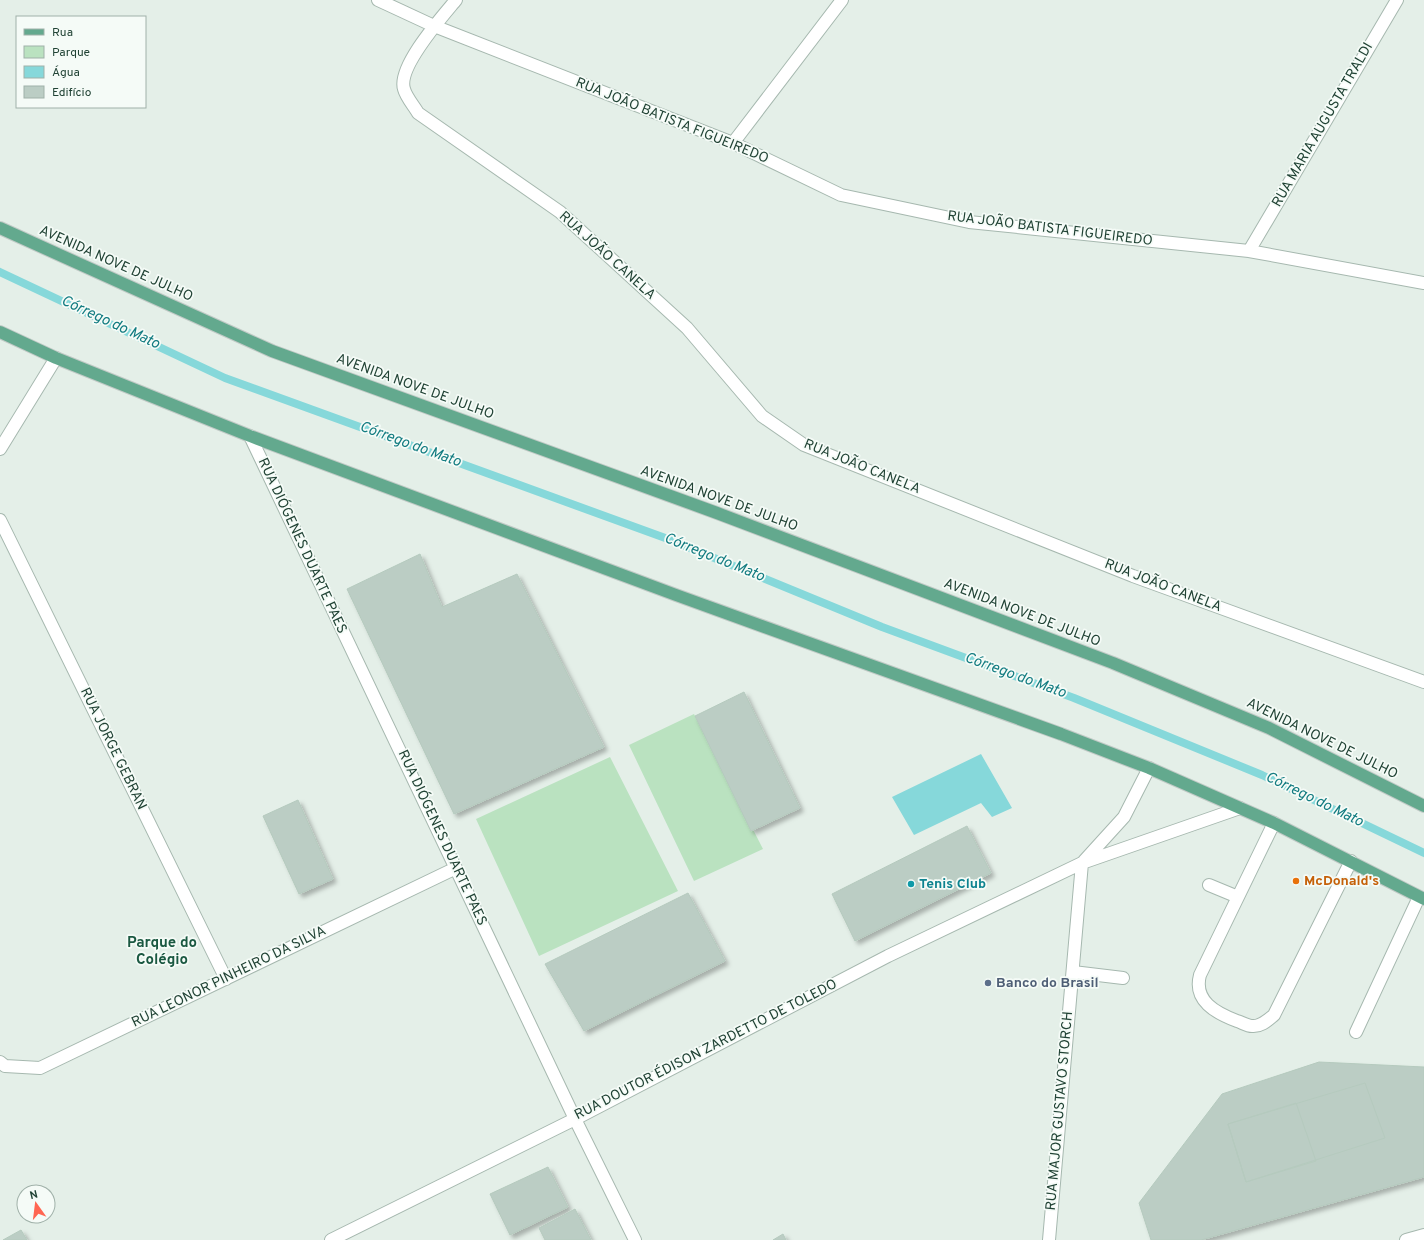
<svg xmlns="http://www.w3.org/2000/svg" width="1424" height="1240" font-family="Overpass,sans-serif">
	<defs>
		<filter id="shadow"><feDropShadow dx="3.5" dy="3.5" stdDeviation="2" flood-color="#0004"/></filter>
	</defs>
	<rect width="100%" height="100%" fill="#e4efe8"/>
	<!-- green -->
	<path fill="#bae2c0" d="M694,714L763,849L694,881L629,745Z
		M610,757L678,891L539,956L476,819Z"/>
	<!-- water -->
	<path fill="#86d8da" d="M981,754L1012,808L992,817L981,803L914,835L892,797Z"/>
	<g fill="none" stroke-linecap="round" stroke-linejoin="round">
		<!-- stream -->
		<path stroke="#86d8da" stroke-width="8" d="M0,272L225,378L668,539L882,627L1074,698L1262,775L1424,853"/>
	</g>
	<!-- building -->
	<path fill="#bbcdc4" stroke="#b5cabe" filter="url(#shadow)" d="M420,554L442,607L517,574L604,747L454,814L347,589Z
		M744,692L800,808L751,831L695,716Z
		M298,800L333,879L299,894L263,816Z
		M967,826L991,873L855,941L832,894Z
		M688,893L725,961L584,1031L545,964Z
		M1319,1062L1424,1067V1177L1201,1240H1151L1139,1203L1222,1094Z
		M1365,1083L1385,1138L1246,1182L1228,1124Z
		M1296,1103L1316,1161L1246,1182L1228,1124Z
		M548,1167L568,1207L510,1235L490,1194Z
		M575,1209L591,1240H545L539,1228Z
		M21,1230L27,1240H3Z
		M783,1234L786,1240H773Z"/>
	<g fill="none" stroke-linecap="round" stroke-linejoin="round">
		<defs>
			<path id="minor" d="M378,0L434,26L733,143L841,195L969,222L1249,251L1424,283
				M456,0C442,17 397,67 404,89C406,97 414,106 418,113L560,212L687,328L762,416L804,445L1133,576L1424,682
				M733,143L842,0
				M1249,251L1397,0
				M250,436L575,1119L635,1240
				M0,449L56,358
				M0,520L226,979
				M1274,823L1200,975C1193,1001 1216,1013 1237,1021C1241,1022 1247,1026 1252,1026C1261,1027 1268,1020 1274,1015L1351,861
				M1084,861L1124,817L1149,768
				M1209,885L1238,897
				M1073,972L1123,978
				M1356,1032L1419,897
				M0,1062L5,1066L40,1068L456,868
				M331,1240L575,1119L888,956L1082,863L1240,808
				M1049,1240L1082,863
				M1406,1240L1424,1235"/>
			<path id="major" d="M0,228L272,351L717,513L1113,663L1269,728L1424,806
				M0,332L56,358L250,436L676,595L1061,734L1149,768L1274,823L1424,899"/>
		</defs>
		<!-- minor casing -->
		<use href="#minor" stroke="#a6b8af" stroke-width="14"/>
		<!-- major casing -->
		<use href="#major" stroke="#c1cac6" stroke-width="14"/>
		<!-- minor -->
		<use href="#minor" stroke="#fff" stroke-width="12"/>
		<!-- major -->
		<use href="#major" stroke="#63a98e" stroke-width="12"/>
	</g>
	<!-- markers -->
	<circle fill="#e8710a" stroke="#f5fbf7" stroke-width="1.5" cx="1296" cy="881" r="4"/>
	<circle fill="#0f9aa8" stroke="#f5fbf7" stroke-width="1.5" cx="911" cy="884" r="4"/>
	<circle fill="#5c6f8a" stroke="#f5fbf7" stroke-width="1.5" cx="988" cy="983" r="4"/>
	<g text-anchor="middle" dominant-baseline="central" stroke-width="3.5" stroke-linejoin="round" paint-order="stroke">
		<!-- street labels -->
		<g font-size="14" fill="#214335" stroke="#f5fbf7">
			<text transform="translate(672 121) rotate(22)">RUA JOÃO BATISTA FIGUEIREDO</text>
			<text transform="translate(1323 125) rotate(-60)">RUA MARIA AUGUSTA TRALDI</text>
			<text transform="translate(1050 229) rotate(7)">RUA JOÃO BATISTA FIGUEIREDO</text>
			<text transform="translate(607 256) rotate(42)">RUA JOÃO CANELA</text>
			<text transform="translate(116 264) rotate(24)">AVENIDA NOVE DE JULHO</text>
			<text transform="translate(415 387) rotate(20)">AVENIDA NOVE DE JULHO</text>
			<text transform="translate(862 467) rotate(22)">RUA JOÃO CANELA</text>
			<text transform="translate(719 499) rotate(20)">AVENIDA NOVE DE JULHO</text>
			<text transform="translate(302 546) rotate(65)">RUA DIÓGENES DUARTE PAES</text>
			<text transform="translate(1163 586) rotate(21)">RUA JOÃO CANELA</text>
			<text transform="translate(1022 613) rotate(21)">AVENIDA NOVE DE JULHO</text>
			<text transform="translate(1322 739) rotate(26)">AVENIDA NOVE DE JULHO</text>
			<text transform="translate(113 749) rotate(64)">RUA JORGE GEBRAN</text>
			<text transform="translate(442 838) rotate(65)">RUA DIÓGENES DUARTE PAES</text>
			<text transform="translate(229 977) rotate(-26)">RUA LEONOR PINHEIRO DA SILVA</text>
			<text transform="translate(706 1050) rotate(-27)">RUA DOUTOR ÉDISON ZARDETTO DE TOLEDO</text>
			<text transform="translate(1060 1111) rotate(-85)">RUA MAJOR GUSTAVO STORCH</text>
		</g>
		<!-- food labels -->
		<g font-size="14" font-weight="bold" fill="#c56008" stroke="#f5fbf7" text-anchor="start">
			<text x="1304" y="881">McDonald's</text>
		</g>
		<!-- culture labels -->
		<g font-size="14" font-weight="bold" fill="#0d838f" stroke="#f5fbf7" text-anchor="start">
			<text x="919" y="884">Tenis Club</text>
		</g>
		<!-- service labels -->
		<g font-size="14" font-weight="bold" fill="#4e5e75" stroke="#f5fbf7" text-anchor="start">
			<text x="996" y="983">Banco do Brasil</text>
		</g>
		<!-- water labels -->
		<g font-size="15" font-style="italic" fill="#137c81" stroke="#f5fbf7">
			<text transform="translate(110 323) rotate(25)">Córrego do Mato</text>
			<text transform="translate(410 445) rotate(20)">Córrego do Mato</text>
			<text transform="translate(714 558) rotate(22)">Córrego do Mato</text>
			<text transform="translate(1015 676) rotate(20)">Córrego do Mato</text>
			<text transform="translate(1314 800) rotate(26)">Córrego do Mato</text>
		</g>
		<!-- neighbourhood labels -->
		<g font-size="15" font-weight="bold" fill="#1a5841" stroke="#f5fbf7">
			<text x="162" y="943">Parque do<tspan x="162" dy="17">Colégio</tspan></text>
		</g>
	</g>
	<!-- legend -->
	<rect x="16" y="16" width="130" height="92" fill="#f5fbf7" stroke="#a0b1a9"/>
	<rect x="24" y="29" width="20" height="6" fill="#63a98e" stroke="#a0b1a9"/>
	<text x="52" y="36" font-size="12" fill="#214335">Rua</text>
	<rect x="24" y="46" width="20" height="12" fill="#bae2c0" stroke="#a0b1a9"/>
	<text x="52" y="56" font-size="12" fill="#214335">Parque</text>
	<rect x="24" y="66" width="20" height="12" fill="#86d8da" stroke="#a0b1a9"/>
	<text x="52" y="76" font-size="12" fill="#214335">Água</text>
	<rect x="24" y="86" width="20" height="12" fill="#bbcdc4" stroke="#a0b1a9"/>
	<text x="52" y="96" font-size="12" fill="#214335">Edifício</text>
	<!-- north arrow -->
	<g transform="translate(36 1204) rotate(346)"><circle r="19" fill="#f5fbf7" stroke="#a0b1a9"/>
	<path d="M0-3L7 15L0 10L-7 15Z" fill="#ff6652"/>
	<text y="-6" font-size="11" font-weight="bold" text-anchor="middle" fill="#214335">N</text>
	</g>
</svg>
